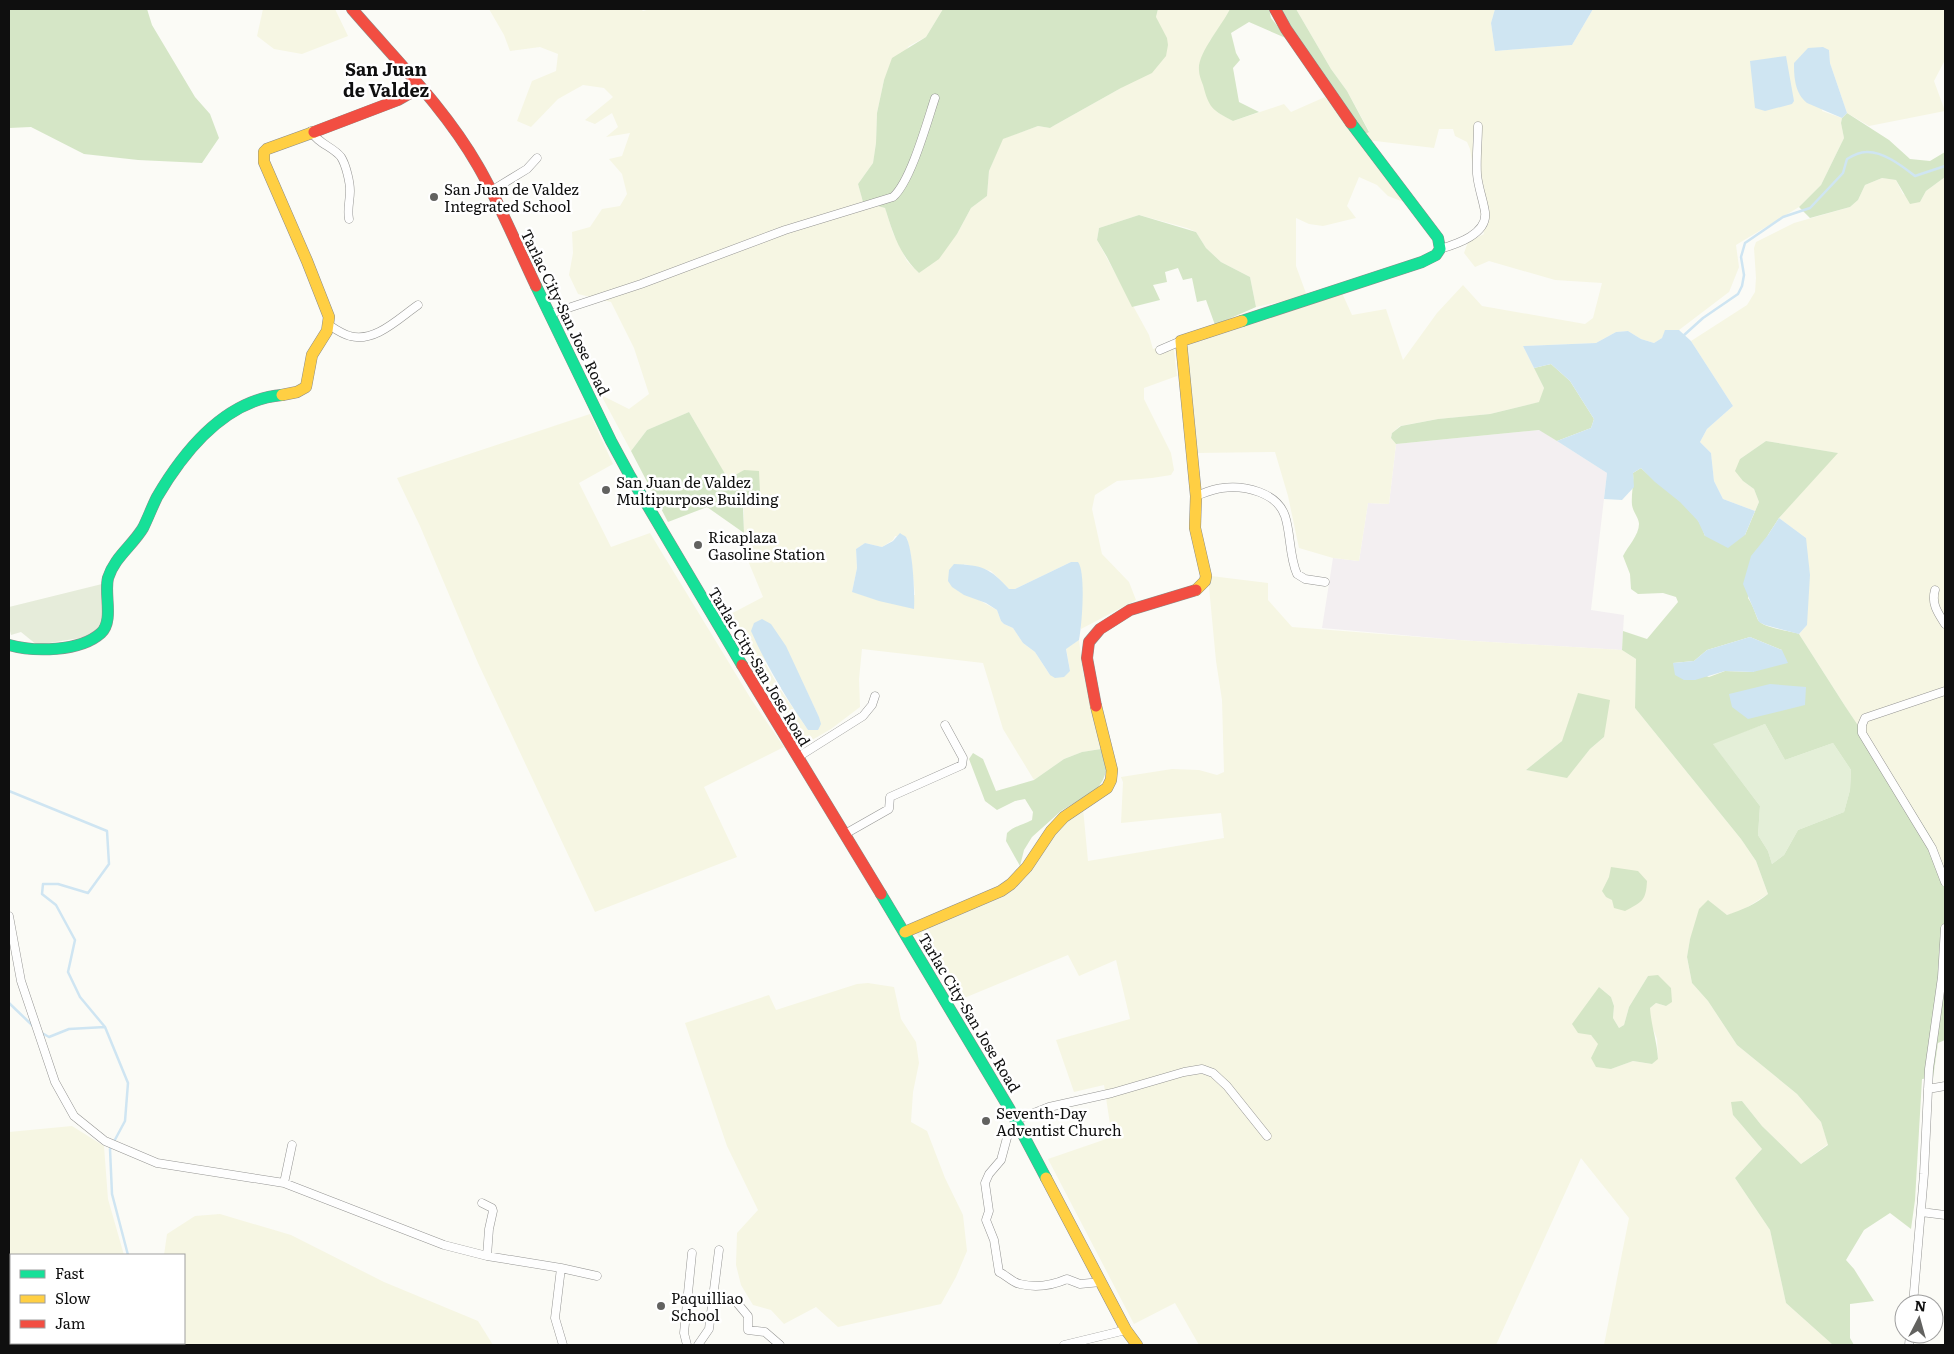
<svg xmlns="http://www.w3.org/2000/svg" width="1954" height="1354" font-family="Literata,serif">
	<rect width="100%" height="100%" fill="#fbfbf6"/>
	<!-- industrial -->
	<path fill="#f3eff1" d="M1540,430L1607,473L1591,610L1624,615L1622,650L1458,640L1322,628L1333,558L1359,561L1368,503L1389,504L1396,444Z"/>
	<!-- farmland -->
	<path fill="#f6f6e3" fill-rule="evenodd" d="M263,9H335L348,36L302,54L274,49L257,36Z
		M489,9H641L643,11L650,9H943L926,37L909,46L884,80L877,113L876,143L873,163L858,184L863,202L885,208L893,233L907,261L919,273L957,234L971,208L987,196L989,171L1002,139L1038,126L1050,128L1055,125L1121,88L1160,27L1156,17L1158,9H1230L1226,19L1209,42L1217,112L1233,121L1284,104L1291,112L1325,97L1409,204L1388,196L1377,185L1359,177L1347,206L1356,218L1323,226L1309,224L1296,218V266L1307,296L1256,307L1250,277L1221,262L1206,248L1196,232L1187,228L1139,215L1099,228L1097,240L1149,335L1153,349L1173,342L1177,376L1144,388V399L1171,453L1174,470L1171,475L1152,478L1117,481L1095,495L1092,509L1102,554L1129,582L1136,600L1081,629L1078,562H1071L1015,589H1009L991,571L964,564L977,599L997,610L1001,621L1004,624L1013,628L1023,643L1035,652L1050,675L1070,671L1066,648L1079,640L1083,672L1101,749L1082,752L1064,759L1034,780L1003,729L983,663L862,649L859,679L860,707L831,729L805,744L783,705L725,617L763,597L744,551V470L728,480L689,412L647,430L631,451L601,395L629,409L649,394L634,348L611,302L578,294L569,275L573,253L572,232L590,227L602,209L620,206L627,194L622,174L609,159L622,156L630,133L606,137L618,127L612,113L595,124L585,120L613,97L604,88L583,85L558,99L531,127L517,121L532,81L556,71L558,54L540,47L510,51L504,35ZM895,536L907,538L911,556L915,595L852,592L857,568L856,549L865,543L882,547L893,540ZM764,661L799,675L819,717L808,730L780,689Z
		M1296,9H1495L1491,23L1495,51L1572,45L1593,9H1945V60L1934,81L1945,111L1869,126L1847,113L1830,63L1829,50L1822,111L1842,118L1841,123L1844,138L1821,185L1799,207L1736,245L1739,267L1729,292L1679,330H1666L1662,338L1654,343L1641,339L1628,331L1616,332L1596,343L1523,346L1544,388L1540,402L1490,414L1438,419L1400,426L1392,433L1391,438L1396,444L1389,504L1368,503L1359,561L1333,558L1299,548L1288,496L1275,452L1196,453L1186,346L1342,293L1352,315L1386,309L1403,360L1437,313L1463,285L1482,306L1585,324L1593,318L1602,283L1555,280L1489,261L1475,267L1464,253L1468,242L1484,234L1470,149L1467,142L1455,136L1453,129H1439L1434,148L1367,140L1363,135L1369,131L1347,91L1331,69Z
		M1945,177V867L1941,864L1932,839L1900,788L1845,706L1799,634L1807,625L1806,538L1779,518L1837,453L1766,441L1740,459L1743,481L1754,489L1759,502L1755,511L1723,499L1714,481L1711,453L1700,442L1707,429L1733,406L1691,341L1747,305L1755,292L1756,278L1754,248L1756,242L1794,223L1850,207L1858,200L1865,185L1882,178L1896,180L1903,194L1920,202L1926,191Z
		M590,414L613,464L579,483L611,547L650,533L751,699L784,747L704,787L737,857L595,912L478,663L420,526L397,478Z
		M1211,576L1268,583V600L1292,627L1458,640L1622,650L1636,659L1635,708L1741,839L1756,861L1768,894L1743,910L1727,915L1708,901L1690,939L1687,958L1692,983L1708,1001L1737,1045L1797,1094L1821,1122L1828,1144L1801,1164L1762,1126L1742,1101L1733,1115L1762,1149L1735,1178L1770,1230L1786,1303L1833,1345H1604L1629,1218L1581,1158L1496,1345H1199L1175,1303L1134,1324L1048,1159L1112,1137L1104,1085L1074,1092L1056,1040L1130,1019L1116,960L1079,976L1068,955L957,1001L915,931L1017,886L1027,876L1054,832L1083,808L1088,861L1224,838L1221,813L1121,823L1123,782L1121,777L1172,769L1199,770L1217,775L1224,772L1222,700L1216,661L1209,587ZM1604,728V737L1590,749L1567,777L1526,770L1562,741ZM1648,976L1666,1006L1656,1003L1650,1008V1021L1657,1039L1658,1058L1652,1064L1633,1061L1611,1069L1599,1044L1591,1035L1599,987L1611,997L1614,1006L1613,1018L1619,1028L1624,1025L1629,1007Z
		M868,983L894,987L901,1019L916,1042L919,1063L913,1092L911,1122L927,1131L945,1178L963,1215L967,1251L956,1277L941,1304L838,1327L816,1307L784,1324L771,1310L753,1305L741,1285L736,1265L737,1233L758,1210L727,1146L685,1023L769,995L776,1010L857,984Z
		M72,1126L104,1146L108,1199L124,1255H11V1343H149L150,1345H9V1132Z
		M220,1214L291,1235L384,1282L478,1321L493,1345H184L181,1343H184V1255H164L167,1234L195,1216Z"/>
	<!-- green -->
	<path fill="#e4efd8" d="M1765,724L1785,760L1833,743L1851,770L1850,790L1844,812L1798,830L1784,855L1772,864L1768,851L1758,835L1760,806L1712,743Z"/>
	<!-- forest -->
	<path fill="#d5e6c6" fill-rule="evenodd" d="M9,9H147L152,25L195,97L210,114L219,138L202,163L138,160L84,154L31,127L9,128Z
		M943,9H1158L1156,17L1167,38L1168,45L1166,56L1152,73L1121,88L1055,125L1050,128L1038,126L1003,139L989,171L987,196L971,208L957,234L939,259L919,273C899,254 893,233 885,208L863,202L858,184L873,163L876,143L877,113L884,80L892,58L926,37Z
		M1230,9H1269L1271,18L1288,39L1249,22L1231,33L1236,53L1240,60L1233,68L1239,102L1259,112L1233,121C1212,110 1209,108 1203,85C1201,80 1199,75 1199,70C1197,54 1223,24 1230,9Z
		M1279,9H1296L1331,69L1347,91L1369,132L1363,135Z
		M1847,113L1889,140L1910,159L1930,161L1945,152V177L1926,191L1920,202L1910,204L1896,180L1882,178L1865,185L1858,200L1850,207L1810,218L1799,207L1821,185L1844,138L1841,123L1842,118Z
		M1139,215L1196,232L1206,248L1221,262L1250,277L1256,307L1215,325L1206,300L1197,302L1192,278L1183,280L1178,268L1165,272L1167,282L1153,285L1160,300L1132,307L1107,257L1097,240L1099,228Z
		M1551,364L1570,381L1594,419L1591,428L1557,441L1539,430L1396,444L1391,438L1392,433L1401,426L1438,419L1490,414L1539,402L1544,388L1534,368Z
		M689,412L728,479L744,470L759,471L760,493L743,505L744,533L707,507L668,522L631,451L647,430Z
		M1766,441L1838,453L1779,518L1768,535L1748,598C1753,605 1755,613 1758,620C1763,628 1790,631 1799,634L1845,706L1900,788L1932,839L1941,864L1945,867V1040L1938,1043L1933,1078L1922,1079L1915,1200L1911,1229L1890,1213L1864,1230L1846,1260L1854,1269L1874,1301L1850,1304V1338L1854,1345H1833L1786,1303L1770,1230L1735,1178L1762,1149L1733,1115L1731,1102L1742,1101L1762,1126L1801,1164L1828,1145L1821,1122L1797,1094L1737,1045L1708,1001L1692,983L1687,957L1690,939L1699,909L1708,900L1727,915C1742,910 1756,904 1768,894L1756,861L1741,839L1635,708L1636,659L1622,650L1623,631L1647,639L1678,602L1676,597L1663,593L1638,594L1631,589L1630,574L1623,556C1628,546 1639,535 1639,524C1639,518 1633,512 1632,505C1631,495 1634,484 1633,473L1641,468C1657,484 1687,503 1699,522C1702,526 1703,531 1705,536L1745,535L1759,502L1754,489L1743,481L1735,471L1740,459ZM1750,637L1782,650L1753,672L1725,671L1709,677L1673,663L1694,661L1707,650ZM1765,724L1785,760L1833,743L1851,770L1850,790L1844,812L1798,830L1784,855L1772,864L1768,851L1758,835L1760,806L1713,744Z
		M1578,693L1610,700L1604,737L1590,749L1567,778L1526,770L1562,741Z
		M1101,749L1107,769L1103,780L1097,789L1061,811L1032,837L1024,850L1020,866L1006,841L1007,833C1014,826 1023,825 1032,820L1033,812L1025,799L1015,801L997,810L985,801L969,759L973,753L983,759L996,791L1034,780L1064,759L1082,752Z
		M1611,867L1638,871L1647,881C1646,901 1642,902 1625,911L1614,908L1612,900L1606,897L1602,891L1609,877Z
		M1658,975L1671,988L1672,1002L1666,1006L1656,1003L1650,1008C1651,1025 1657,1041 1658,1059L1652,1064L1633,1061L1611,1069L1596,1067L1591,1058L1598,1044L1591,1035L1578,1033L1572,1024L1599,987L1611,997L1614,1006L1613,1018L1619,1028L1624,1025L1629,1007L1648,976Z"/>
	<!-- cemetery -->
	<path fill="#e6ecda" d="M102,584L104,621L92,636L37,645L21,632L11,635L9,627V607Z"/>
	<!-- water -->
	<path fill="#cfe5f2" d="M1495,9H1593L1572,45L1495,51L1491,23Z
		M1823,47L1829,50L1830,63L1847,113L1842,118L1807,103C1795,93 1794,78 1794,63L1808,48Z
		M1786,56L1794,101L1792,104L1765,111L1755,108L1750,61Z
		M1665,330H1679L1691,341L1733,406L1707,429L1700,442L1711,453L1714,481L1723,499L1755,511L1745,535L1728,548L1705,536L1698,521L1680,502L1655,482L1641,468L1633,473L1634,487L1622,500L1604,499L1607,473L1557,441L1591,428L1594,419L1570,381L1551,364L1534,368L1523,346L1596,343L1616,332L1628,331L1641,339L1654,343L1662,338Z
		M1779,518L1806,538L1810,575L1807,625L1799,634L1765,625L1759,622L1743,584L1751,556L1768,535Z
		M900,533C901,534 905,536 906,537C913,549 915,594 914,609L879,601L852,592L857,568L856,549L865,543L882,547L893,541Z
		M1071,562H1078C1086,572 1082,626 1079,640L1066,649L1070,671L1064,677L1055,678L1050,675L1035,652L1023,643L1013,628L1004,624L1001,621L997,610L986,603L964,595L952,587L948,581L949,570L954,564C982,565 990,568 1009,589H1015Z
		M762,619L771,624L786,646L819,717L821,724L818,730H808C786,698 767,667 751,631L754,623Z
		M1750,637L1782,650L1788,663L1753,672L1725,671L1695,680H1684L1675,675L1673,663L1694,661L1707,650Z
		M1770,684L1806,687L1805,705L1748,719L1732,707L1729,694Z"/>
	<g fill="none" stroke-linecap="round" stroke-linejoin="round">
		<!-- stream -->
		<path stroke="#cfe5f2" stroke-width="2.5" d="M1683,336L1703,318L1738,294L1742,286L1744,275L1741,257L1745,243L1783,217L1810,208L1843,173L1847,159C1852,156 1860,152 1866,152C1883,151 1902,166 1915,176L1945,166
			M9,791L107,831L109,864L88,893L58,884H43L42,894L56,905L75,940L68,972L80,997L105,1027L128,1083L125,1121L110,1149L112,1194L128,1255
			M9,1003L33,1026
			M42,1033L49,1037L69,1029L105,1027
			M154,1343L155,1345"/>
		<defs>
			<path id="street" d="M311,131C318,144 332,146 341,157C346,165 350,182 350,191C350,201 347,209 349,219
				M491,191L527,169L537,158
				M1440,249C1457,244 1488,234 1485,212C1483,199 1478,187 1477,174C1476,158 1478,142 1478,126
				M550,314L641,284L785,230L893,197C911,181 927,122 935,98
				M329,325C335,329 342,334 350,336C375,343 399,318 418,305
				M1160,350L1181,341
				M1196,496C1204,493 1213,489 1222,488C1244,485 1277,492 1285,516C1291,534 1289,556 1297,574L1305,579L1325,582
				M1935,590C1931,604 1938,613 1945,624
				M1945,691L1865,718L1862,725V733L1932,848L1945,882
				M798,757L863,716L872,705L875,696
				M845,834L889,809L890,797L962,765L963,758L945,725
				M9,916L21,981L55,1082L74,1116L105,1141L157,1163L284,1183L444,1245L487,1256L561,1268L555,1318L563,1345
				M1928,1089L1945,1086
				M1016,1120L1049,1107L1112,1093L1184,1072L1202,1069L1213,1073L1227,1086L1267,1136
				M1018,1124L1008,1134L1001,1160L989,1174L985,1183L989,1211L986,1220L994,1240L999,1272C1006,1275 1013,1283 1020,1284C1036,1288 1053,1285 1067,1279L1080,1284L1101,1282
				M284,1183L292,1145
				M482,1203L492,1208L493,1211L489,1229L487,1256
				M1921,1212L1945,1215
				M561,1268L597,1276
				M738,1304L748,1316V1330L765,1332L780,1345
				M1913,1304L1924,1174L1929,1069L1942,977L1945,928
				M687,1345L684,1333L692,1253
				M698,1345L709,1329L719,1250
				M1064,1345L1126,1330
				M1909,1345L1910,1334"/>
			<path id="fast" d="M536,286L611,441L630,476L742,665
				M1242,321L1422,262L1436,255L1440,249L1438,238L1351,123
				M9,645C34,652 80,652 101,633C114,621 104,594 108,578C114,558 132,546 143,528C148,518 152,507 157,497C184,451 225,400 282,395
				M881,894L1009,1108L1046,1178"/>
			<path id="slow" d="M282,395L297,392L306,387L312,355L327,331L329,317L307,261L264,162V152L267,149L314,132
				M1196,590L1205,581L1206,576L1195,528L1196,496L1181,341L1242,321
				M905,932L1001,891L1011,884L1027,867L1051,831L1064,817L1107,788L1111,780L1112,770L1096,706
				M1046,1178L1126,1330L1137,1345"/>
			<path id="jam" d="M352,9C395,59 445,108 478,166C500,204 517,246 536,286
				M1275,9L1286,29L1351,123
				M314,132L398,100L419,88
				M742,665L881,894
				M1096,706L1087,658L1089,642L1100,629L1130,610L1196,590"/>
		</defs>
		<!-- street casing -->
		<use href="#street" stroke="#959593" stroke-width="9"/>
		<!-- fast casing -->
		<use href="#fast" stroke="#8c8c8a" stroke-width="12"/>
		<!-- slow casing -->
		<use href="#slow" stroke="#8c8c8a" stroke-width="12"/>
		<!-- jam casing -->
		<use href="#jam" stroke="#8c8c8a" stroke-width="12"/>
		<!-- street -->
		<use href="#street" stroke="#fefefe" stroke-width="8"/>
		<!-- fast -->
		<use href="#fast" stroke="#16e098" stroke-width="11"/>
		<!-- slow -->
		<use href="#slow" stroke="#ffcf43" stroke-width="11"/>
		<!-- jam -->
		<use href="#jam" stroke="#f24e42" stroke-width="11"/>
	</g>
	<!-- markers -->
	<g fill="#626260" stroke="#fff" stroke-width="2">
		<circle cx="434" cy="197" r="5"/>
		<circle cx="606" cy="490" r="5"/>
		<circle cx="698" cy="545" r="5"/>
		<circle cx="986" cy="1121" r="5"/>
		<circle cx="661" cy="1306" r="5"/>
	</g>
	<g text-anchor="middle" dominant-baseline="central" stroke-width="5" stroke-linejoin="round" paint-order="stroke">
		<!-- poi labels -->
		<g font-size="15" fill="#0f0f0f" stroke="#fff" text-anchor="start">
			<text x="444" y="188">San Juan de Valdez<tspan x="444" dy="17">Integrated School</tspan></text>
			<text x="616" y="481">San Juan de Valdez<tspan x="616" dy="17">Multipurpose Building</tspan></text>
			<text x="708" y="536">Ricaplaza<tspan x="708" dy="17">Gasoline Station</tspan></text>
			<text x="996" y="1112">Seventh-Day<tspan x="996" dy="17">Adventist Church</tspan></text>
			<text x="671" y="1297">Paquilliao<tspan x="671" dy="17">School</tspan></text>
		</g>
		<!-- street labels -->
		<g font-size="15" fill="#0f0f0f" stroke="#fff">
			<text transform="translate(566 312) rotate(64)">Tarlac City-San Jose Road</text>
			<text transform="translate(760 666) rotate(59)">Tarlac City-San Jose Road</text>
			<text transform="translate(970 1012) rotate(59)">Tarlac City-San Jose Road</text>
		</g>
		<!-- quarter labels -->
		<g font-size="18" font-weight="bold" fill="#0f0f0f" stroke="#fff">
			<text x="386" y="68">San Juan<tspan x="386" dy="21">de Valdez</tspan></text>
		</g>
	</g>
	<!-- border -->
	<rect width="1954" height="1354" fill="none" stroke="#0f0f0f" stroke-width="20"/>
	<!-- legend -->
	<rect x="10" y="1254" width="175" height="90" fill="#ffffff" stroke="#9f9f9f"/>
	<rect x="20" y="1270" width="25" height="8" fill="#16e098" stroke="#9f9f9f"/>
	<text x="55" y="1279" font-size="15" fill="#0f0f0f">Fast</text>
	<rect x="20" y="1295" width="25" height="8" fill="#ffcf43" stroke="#9f9f9f"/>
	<text x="55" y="1304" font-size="15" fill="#0f0f0f">Slow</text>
	<rect x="20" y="1320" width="25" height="8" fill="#f24e42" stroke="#9f9f9f"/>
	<text x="55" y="1329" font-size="15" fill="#0f0f0f">Jam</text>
	<!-- north arrow -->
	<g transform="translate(1919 1319) rotate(6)"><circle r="24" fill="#ffffff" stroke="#9f9f9f"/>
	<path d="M0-4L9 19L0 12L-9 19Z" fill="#626260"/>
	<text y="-8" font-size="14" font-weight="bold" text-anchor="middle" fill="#0f0f0f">N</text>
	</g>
</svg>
